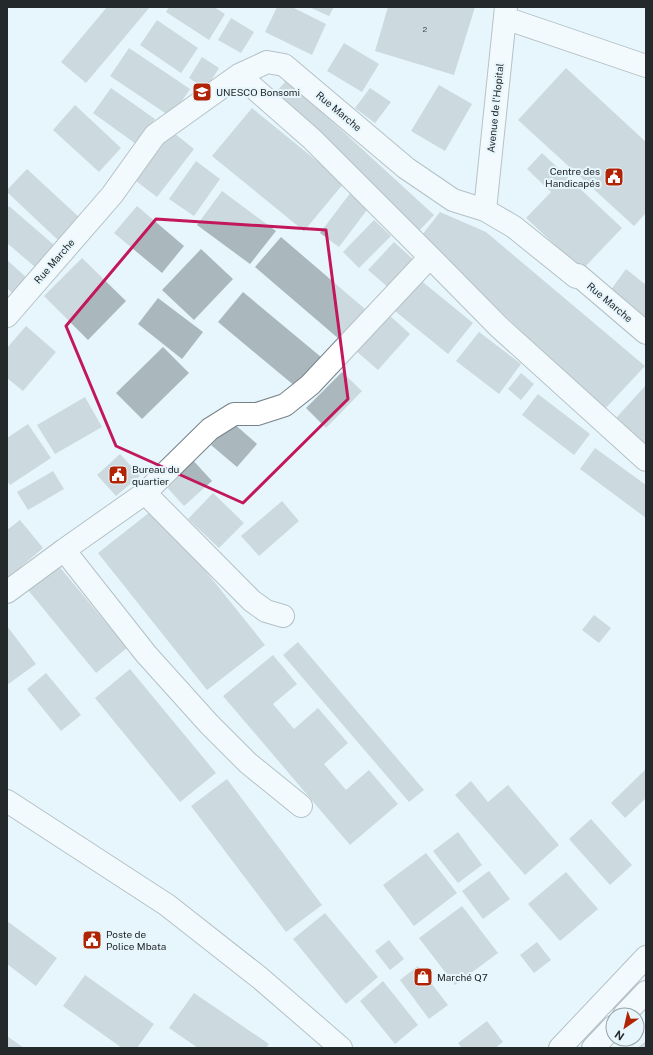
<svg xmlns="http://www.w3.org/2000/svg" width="653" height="1055" font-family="'Public Sans',sans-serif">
	<rect width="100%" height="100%" fill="#e7f6fc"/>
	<!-- building -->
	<path fill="#aab8bd" d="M107,7H150L86,83L61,62Z
		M169,7H214L225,14L209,40L166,12Z
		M277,7H292L326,24L312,55L265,32Z
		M309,7H334L329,16Z
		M388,7H475L454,75L375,51Z
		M231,18L254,32L241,53L218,40Z
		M157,20L198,48L181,73L140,45Z
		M344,43L379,64L362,92L327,71Z
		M129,48L190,89L171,117L110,76Z
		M202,57L219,68L206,89L189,78Z
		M566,68L646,142V213L634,226L518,120Z
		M287,80L434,215L419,231L272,96Z
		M439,85L472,104L445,151L411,131Z
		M111,88L155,119L136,144L93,113Z
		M370,88L391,102L375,123L355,108Z
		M75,105L121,148L99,172L53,130Z
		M252,108L344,183L304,231L212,156Z
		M169,129L194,149L157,197L132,178Z
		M542,153L622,228L582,270L526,218L551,192L527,169Z
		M196,161L220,179L194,216L169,199Z
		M27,169L80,218L59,241L7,192V190Z
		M222,191L276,231L250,264L197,225Z
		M351,192L370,206L339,247L320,233Z
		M9,206L54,245L35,267L7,243V209Z
		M137,206L184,246L162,273L114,233Z
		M440,212L486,232L645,366L603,411L422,235Z
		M374,220L391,236L359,268L343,252Z
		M281,237L365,309L339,339L255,267Z
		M394,242L415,261L390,289L368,270Z
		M201,249L233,279L194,320L162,290Z
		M82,258L126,301L88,340L44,296Z
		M7,260L27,278L13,294L7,288Z
		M626,269L646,285V319L610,291Z
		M419,279L473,323L448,354L395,311Z
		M243,292L321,357L296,387L218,322Z
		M158,298L203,332L182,359L138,324Z
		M388,314L410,334L378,370L355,350Z
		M26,326L56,352L23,391L7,378V348Z
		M479,332L521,364L499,394L456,361Z
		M163,347L189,373L142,419L116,393Z
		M342,372L362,391L326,428L306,408Z
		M521,373L534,384L521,400L508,389Z
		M646,385V447L616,418Z
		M538,394L590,434L574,455L522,415Z
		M85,397L102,427L55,454L37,425Z
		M232,422L257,444L237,467L211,445Z
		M28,424L51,458L10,485L7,481V438Z
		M595,448L646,485V518L580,469Z
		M120,454L140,476L116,496L97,475Z
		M190,457L212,481L184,506L163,483Z
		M53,471L64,489L28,510L17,492Z
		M213,493L244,523L219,548L188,519Z
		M282,501L299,521L259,556L241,536Z
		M155,508L265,645L207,690L98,553Z
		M20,520L43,548L8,578L7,530Z
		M58,565L127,648L96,673L28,590Z
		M594,615L611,628L599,643L582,630Z
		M7,626L36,664L7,685Z
		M298,642L424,790L409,802L283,655Z
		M273,655L297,684L273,704L294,729L318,708L348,743L324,764L346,790L369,770L398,804L350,845L223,696Z
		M130,669L216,773L180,802L95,698Z
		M46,673L81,715L61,731L27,689Z
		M646,769V798L625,818L611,803Z
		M227,779L322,905L286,932L191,806Z
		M471,781L488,802L508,785L559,845L525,875L455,795Z
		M591,819L632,865L610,885L569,839Z
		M458,832L482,865L458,883L433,851Z
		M426,853L457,893L414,926L383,885Z
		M489,871L510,899L483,919L462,891Z
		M566,872L598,909L560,941L528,904Z
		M462,906L498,953L455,985L419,938Z
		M325,913L378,977L346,1004L293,939Z
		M7,921L57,958L36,986L7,964Z
		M389,940L404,959L390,970L375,951Z
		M537,942L551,960L534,973L520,955Z
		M418,966L448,1005L429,1019L400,980Z
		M85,975L154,1024L137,1048H122L63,1006Z
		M383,981L418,1025L395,1044L360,1001Z
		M194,993L269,1044L266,1048H198L169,1028Z
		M487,1021L503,1042L495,1048H462L458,1043Z
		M7,1036L24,1048H7Z
		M646,1041V1048H637Z"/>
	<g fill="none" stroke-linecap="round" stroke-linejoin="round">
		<defs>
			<path id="minor" d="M505,18L646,66
				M239,75L312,139L430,257L499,327L646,460
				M485,210L506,7
				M7,316L112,195L155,135L239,75L267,62L284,65L406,168L453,200L485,210L514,227L576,277L578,275L646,333
				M145,493L252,601L266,611L283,616
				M64,550L145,493L210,429L234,414H257L285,405L310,385L430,257
				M7,592L64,550L146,654L209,724L248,763L301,806
				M7,801L167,905L260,978L341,1048
				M624,1015L646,992
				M560,1048L646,957
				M593,1048L613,1027"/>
		</defs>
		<!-- minor casing -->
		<use href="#minor" stroke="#758287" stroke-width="24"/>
		<!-- minor -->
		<use href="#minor" stroke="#fff" stroke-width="22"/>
	</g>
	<!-- marked area -->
	<path d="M0 0H653V1055H0ZM156,219L326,230L348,399L243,503L116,446L66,326Z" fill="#e7f6fc" fill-opacity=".55" fill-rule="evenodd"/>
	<path fill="none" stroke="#c2185b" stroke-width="3" stroke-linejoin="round" d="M156,219L326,230L348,399L243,503L116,446L66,326Z"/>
	<!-- icons -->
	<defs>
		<symbol id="school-square" viewBox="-11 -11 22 22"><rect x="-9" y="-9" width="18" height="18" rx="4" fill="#b02303" stroke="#e7f6fc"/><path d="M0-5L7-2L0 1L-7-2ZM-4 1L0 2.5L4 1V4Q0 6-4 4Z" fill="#fff"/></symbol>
		<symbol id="civic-square" viewBox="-11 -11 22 22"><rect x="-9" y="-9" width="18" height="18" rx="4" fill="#b02303" stroke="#e7f6fc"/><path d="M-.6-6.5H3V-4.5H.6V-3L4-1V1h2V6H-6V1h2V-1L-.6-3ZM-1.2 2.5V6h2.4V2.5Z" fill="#fff"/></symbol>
		<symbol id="shop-square" viewBox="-11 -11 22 22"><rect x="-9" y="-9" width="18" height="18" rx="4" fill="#b02303" stroke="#e7f6fc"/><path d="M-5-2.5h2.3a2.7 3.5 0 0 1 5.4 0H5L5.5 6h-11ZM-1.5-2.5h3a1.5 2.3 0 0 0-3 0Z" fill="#fff"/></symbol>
	</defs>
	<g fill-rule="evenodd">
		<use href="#school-square" x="191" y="81" width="22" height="22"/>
		<use href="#civic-square" x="603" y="166" width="22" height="22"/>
		<use href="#civic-square" x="107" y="464" width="22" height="22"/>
		<use href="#civic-square" x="81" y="929" width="22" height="22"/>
		<use href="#shop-square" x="412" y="966" width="22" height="22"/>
	</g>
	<g text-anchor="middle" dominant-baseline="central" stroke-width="4" stroke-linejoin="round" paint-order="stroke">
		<!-- number labels -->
		<g font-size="8" fill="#464d50">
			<text x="425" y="29">2</text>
		</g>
		<!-- poi labels -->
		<g font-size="10" fill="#24292c" stroke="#e7f6fc" text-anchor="start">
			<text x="216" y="92">UNESCO Bonsomi</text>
			<text x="600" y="171" text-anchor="end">Centre des<tspan x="600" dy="12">Handicapés</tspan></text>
			<text x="132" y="469">Bureau du<tspan x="132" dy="12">quartier</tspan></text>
			<text x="106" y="934">Poste de<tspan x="106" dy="12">Police Mbata</tspan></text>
			<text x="437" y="977">Marché Q7</text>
		</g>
		<!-- street labels -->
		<g font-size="10" fill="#24292c" stroke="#e7f6fc">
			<text transform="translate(495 108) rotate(-84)">Avenue de l'Hopital</text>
			<text transform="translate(339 111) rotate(40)">Rue Marche</text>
			<text transform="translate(54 261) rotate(-49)">Rue Marche</text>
			<text transform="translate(610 302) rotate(40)">Rue Marche</text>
		</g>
	</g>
	<!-- border -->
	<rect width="653" height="1055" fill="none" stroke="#24292c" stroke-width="16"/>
	<!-- north arrow -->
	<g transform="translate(625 1027) rotate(214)"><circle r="19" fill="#e7f6fc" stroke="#99a4a9"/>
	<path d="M0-3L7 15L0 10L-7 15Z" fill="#b02303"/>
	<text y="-6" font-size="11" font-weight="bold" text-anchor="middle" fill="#24292c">N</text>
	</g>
</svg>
